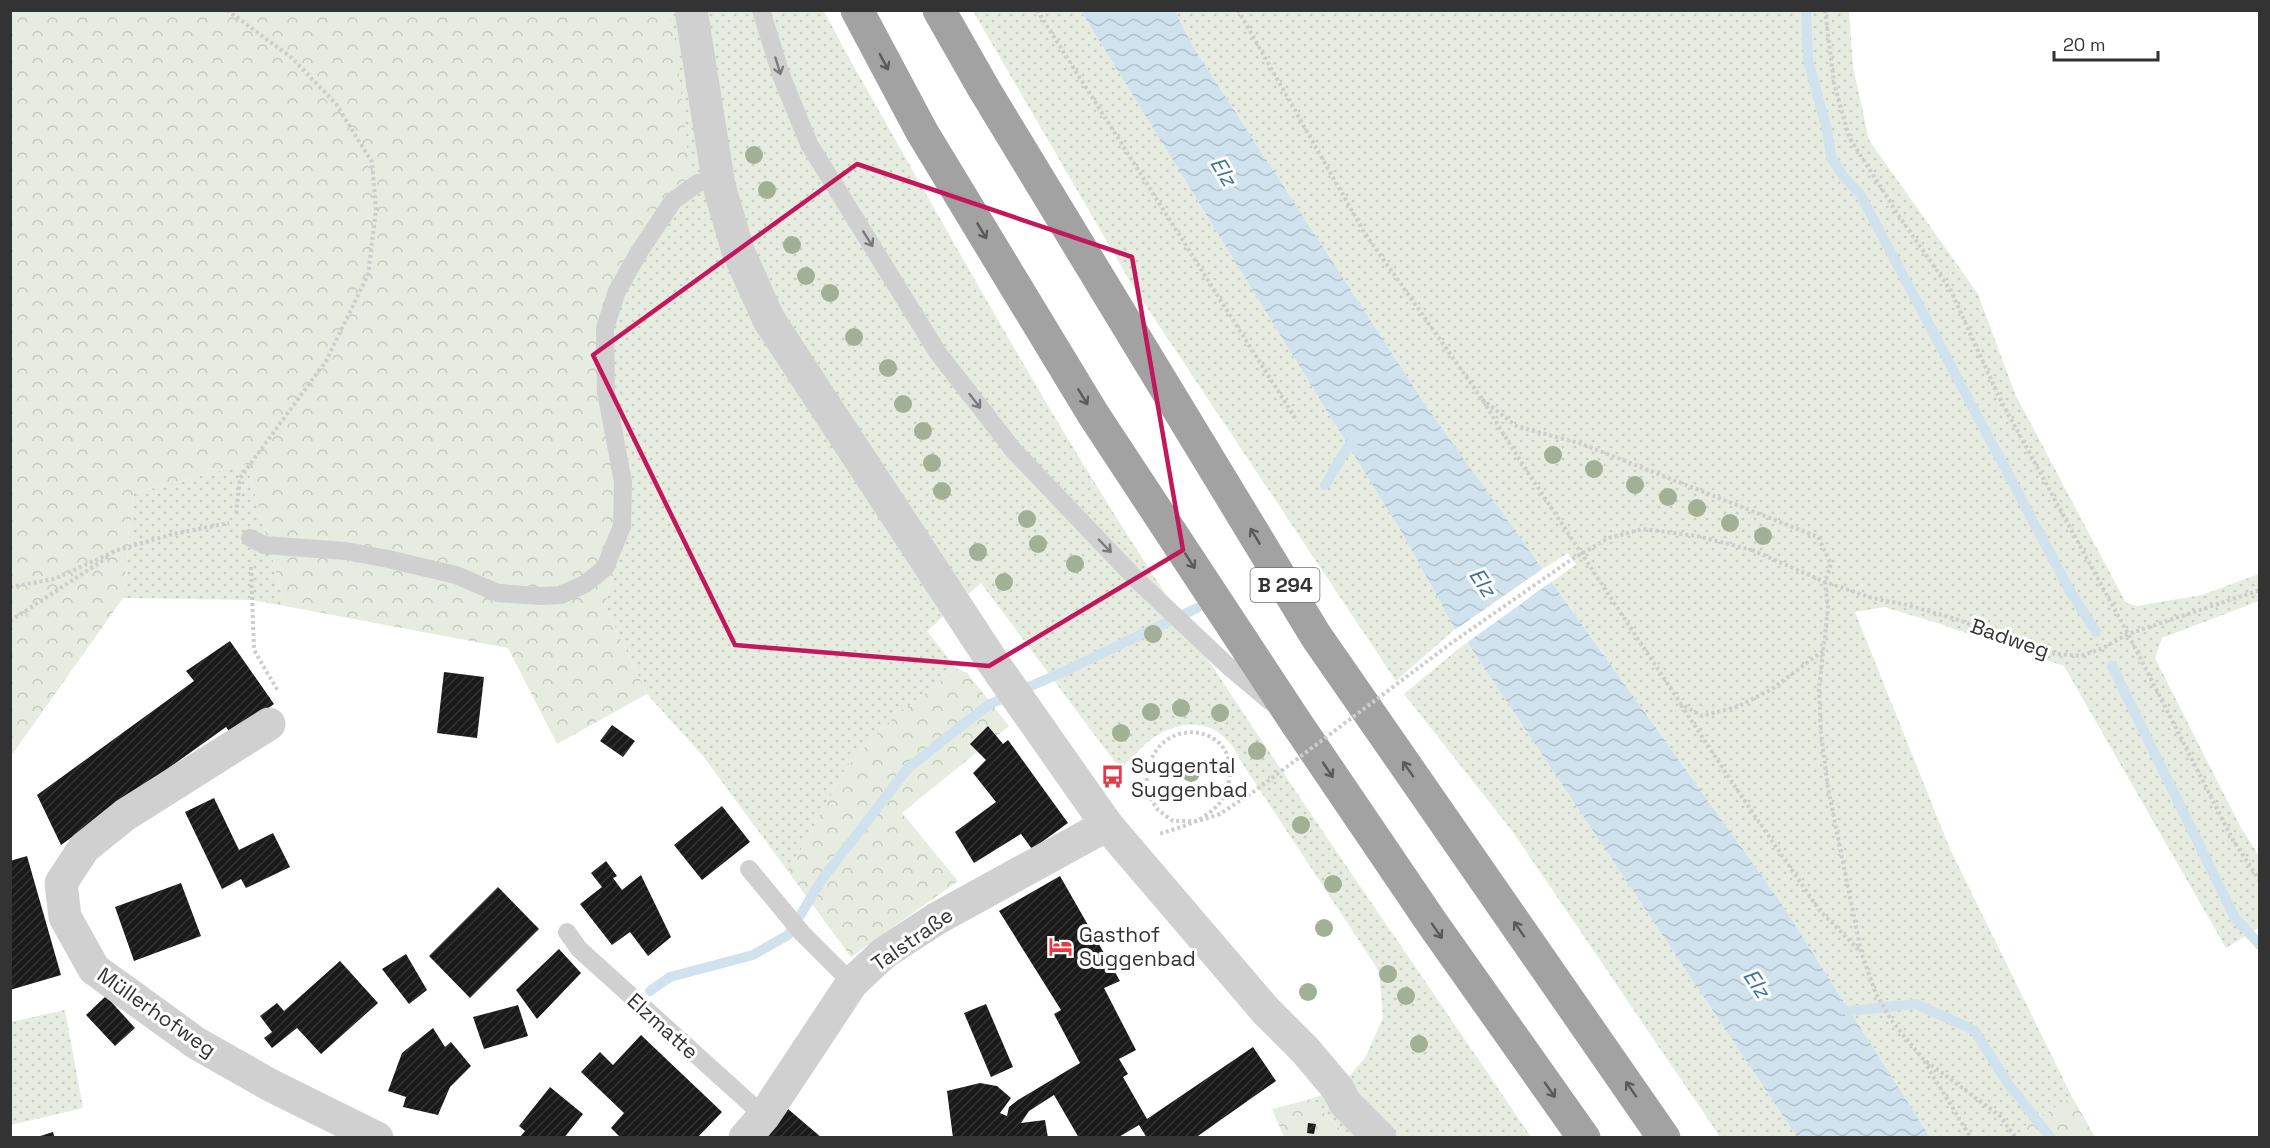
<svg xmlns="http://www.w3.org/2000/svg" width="2270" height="1148" font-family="'Space Grotesk',sans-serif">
	<defs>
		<pattern id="grass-dots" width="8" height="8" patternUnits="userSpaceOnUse" patternTransform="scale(1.5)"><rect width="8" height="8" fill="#e6ecdf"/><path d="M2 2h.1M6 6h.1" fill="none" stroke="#c6cbc0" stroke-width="1.8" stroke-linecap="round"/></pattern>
		<pattern id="forest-crowns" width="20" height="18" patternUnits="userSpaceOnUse" patternTransform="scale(1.5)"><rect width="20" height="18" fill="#e6ecdf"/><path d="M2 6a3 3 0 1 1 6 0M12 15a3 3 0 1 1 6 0" fill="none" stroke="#c6cbc0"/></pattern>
		<pattern id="water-waves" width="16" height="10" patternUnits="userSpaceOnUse" patternTransform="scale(1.5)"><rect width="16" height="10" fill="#cfe2ee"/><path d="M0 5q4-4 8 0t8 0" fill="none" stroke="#b2c2cd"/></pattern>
		<pattern id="building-hatch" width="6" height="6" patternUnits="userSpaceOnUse" patternTransform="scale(1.5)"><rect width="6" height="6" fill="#1a1a1a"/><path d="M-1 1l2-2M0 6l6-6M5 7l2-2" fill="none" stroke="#333"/></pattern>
	</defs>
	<rect width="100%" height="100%" fill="#fff"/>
	<!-- grass -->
	<path fill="url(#grass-dots)" d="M666,11H824L845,51C941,219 1034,390 1139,553C1265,751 1400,943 1531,1137H1347L1311,1099L1338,1089L1365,1058L1383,1018L1379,971L1242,763C1225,726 1197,714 1159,734C1145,742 1132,758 1120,769L981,583L927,631L956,668L883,727L845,769L796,859L787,870L703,756L647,694L605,606L613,576L619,523L603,396L623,265Z
		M973,11H1081L1405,538L1455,629L1396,681L1134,288Z
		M1175,11H1849L1853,67L1869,140L1978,294L2015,394L2126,603L2137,606L2202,595L2259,574V601L2162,638L2155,658L2240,826L2259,856V928L2226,948L2064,666L1934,622L1884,607L1855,612L1950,849L2072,1097L2022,1128L2028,1137H1930L1779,900L1552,582L1576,564L1568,553L1541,570L1428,409L1192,45Z
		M247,464L285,606L252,600L123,598L134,493Z
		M1467,642L1797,1137H1720L1513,832L1404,694Z
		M65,1010L83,1108L11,1125V1022Z"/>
	<!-- forest -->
	<path fill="url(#forest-crowns)" d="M11,11H666L674,31L691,181L600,327L603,396L619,523L613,576L605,606L647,694L557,744L508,648L285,606L247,464L134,493L123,598L11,756Z
		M956,668L967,673L1009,726L902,813L958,881L851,957L787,870L796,859L845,769L883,727Z
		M2072,1097L2095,1137H2028L2022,1128Z
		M1311,1099L1347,1137H1284L1272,1109Z"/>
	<!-- water -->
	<path fill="url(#water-waves)" d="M1081,11H1175L1192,45L1428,409L1779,900L1930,1137H1797L1467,642L1455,629L1405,538Z"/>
	<!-- pier -->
	<path fill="#fff" d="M1544,568L1554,580L1465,644L1453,631Z"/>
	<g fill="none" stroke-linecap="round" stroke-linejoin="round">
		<!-- stream -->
		<path stroke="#cfe2ee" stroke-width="10" d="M1806,10L1808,60L1827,130L1831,157L1844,177L1860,194L2070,591L2096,632
			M1325,485L1349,445L1358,436
			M2112,666L2235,918L2260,945
			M650,991L670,977L753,955L788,935L823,878L908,768L988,705L1065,671L1197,608
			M1848,1011L1916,1004L1974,1030L2009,1085L2051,1138"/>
	</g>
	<!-- building -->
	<path fill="url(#building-hatch)" d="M230,641L274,704L231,734L226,727L61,845L37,795L194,681L186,671Z
		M444,672L484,677L477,738L437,733Z
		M612,725L635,741L623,757L600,741Z
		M988,726L1003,744L1008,740L1068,823L1032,849L1021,834L974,863L955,832L996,802L973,773L986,760L970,744Z
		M214,798L239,850L273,833L290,867L246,888L241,879L222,889L185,812Z
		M722,806L750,842L702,880L674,845Z
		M27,856L61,975L10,990V861Z
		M606,861L617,876L613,878L622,890L641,875L671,937L648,956L630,932L612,945L580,904L602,887L591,873Z
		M1060,876L1120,981L1104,988L1136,1050L1119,1059L1128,1074L1123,1077L1147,1119L1253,1047L1276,1081L1195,1138H1147L1139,1125L1117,1138H1079L1054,1095L1029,1111L1021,1123L1045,1120L1048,1138H953L947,1091L980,1083L997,1086L1011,1098L1000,1113L1007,1116L1009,1107L1018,1100L1080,1063L1054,1014L1061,1010L999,911Z
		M181,883L201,936L134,961L115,907Z
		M498,887L539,929L470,998L429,956Z
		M559,949L581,973L537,1019L516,990Z
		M406,954L427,990L409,1004L382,969Z
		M340,961L378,1003L321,1054L297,1028L272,1048L264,1038L272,1032L260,1016L277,1003L284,1011Z
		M106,996L135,1028L115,1046L86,1015Z
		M986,1004L1013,1067L991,1077L964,1013Z
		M518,1005L528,1036L484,1049L473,1017Z
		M433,1028L445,1047L451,1042L471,1066L450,1087L438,1115L403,1107L406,1097L388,1091L402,1053Z
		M641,1035L722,1112L697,1138H621L611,1128L624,1113L581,1072L600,1052L613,1065Z
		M550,1087L583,1114L564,1138H519L525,1131L519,1126Z
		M788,1109L822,1138H764Z
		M1308,1123L1316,1124L1314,1134L1307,1133Z
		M53,1132L55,1138H37V1137Z"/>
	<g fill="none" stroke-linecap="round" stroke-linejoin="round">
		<!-- path -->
		<path stroke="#cdcdcd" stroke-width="4" stroke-dasharray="3 3" stroke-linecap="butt" d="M227,10L292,58L336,104L372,162L376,210L368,275L326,361L240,478L236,515
			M1037,10L1297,421
			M1238,10L1364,232L1482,399L1521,462L1681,704L1702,716L1737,707L1772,689L1824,650
			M1825,10L1834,83L1849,137L1899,216L1951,291L1999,397L2128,634L2233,840L2260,881
			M1482,399L1516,426L1582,444L1818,537L1831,564L1825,582L1828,608L1819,689L1821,733L1828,788L1861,952L1876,994L1892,1021L1922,1058L2000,1116L2016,1138
			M1752,550L1825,582L1872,598L1907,605L1953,618L2048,653L2081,656L2103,648L2128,634L2260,590
			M251,567L254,650L278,691
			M10,587L54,579L118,550L173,534L229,523
			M10,621L108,557
			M1681,705L1742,797L1820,911L1860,951
			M1147,793C1140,710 1242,718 1229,781C1227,792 1223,801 1214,809C1199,823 1178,828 1159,834
			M1924,1061L1971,1138"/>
		<!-- service -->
		<path stroke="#d0d0d0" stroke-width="18" d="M761,10L781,75L809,144L938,353L1015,452L1138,581L1227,665L1271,702
			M250,538L264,545L346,551L388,559L456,575L498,593L540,596L561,595L585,584L605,568L622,526L623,482L606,392L605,328L617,291L639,252L673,201L698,183
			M749,869L802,933L852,983
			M567,932L579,949L764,1116"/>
		<!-- minor -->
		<path stroke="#d0d0d0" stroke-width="33" d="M269,724L125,815L84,848L61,883L65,917L94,969L196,1043L270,1085L377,1138
			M745,1138L764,1116L852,983L884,953L936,919L1107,825"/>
		<!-- tertiary -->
		<path stroke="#d0d0d0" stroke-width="33" d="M691,10L719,186L738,251L769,320L994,664L1107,825L1266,1011L1305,1050L1338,1089L1345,1103L1380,1138"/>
		<!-- trunk -->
		<path stroke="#a2a2a2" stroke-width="33" d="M857,10L922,132L1093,414L1295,721L1432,923L1584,1138
			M939,10L984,89L1316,636L1664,1138"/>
		<!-- path-bridge -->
		<path stroke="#cdcdcd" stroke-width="4" stroke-dasharray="3 3" stroke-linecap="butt" d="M1147,793L1158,810L1173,821H1199L1220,814L1256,790L1450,644L1572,559L1609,538L1643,529L1697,536L1752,550"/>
	</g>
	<!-- trees -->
	<g fill="#a2b095">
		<circle cx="754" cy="155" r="9"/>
		<circle cx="767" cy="190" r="9"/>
		<circle cx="792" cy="245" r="9"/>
		<circle cx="806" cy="276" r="9"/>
		<circle cx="830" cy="293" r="9"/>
		<circle cx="854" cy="337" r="9"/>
		<circle cx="888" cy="368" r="9"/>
		<circle cx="903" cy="404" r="9"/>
		<circle cx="923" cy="431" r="9"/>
		<circle cx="1553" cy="455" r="9"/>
		<circle cx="932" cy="463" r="9"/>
		<circle cx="1594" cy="469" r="9"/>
		<circle cx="1635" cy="485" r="9"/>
		<circle cx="942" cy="491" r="9"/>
		<circle cx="1668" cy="497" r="9"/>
		<circle cx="1697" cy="508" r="9"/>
		<circle cx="1027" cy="519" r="9"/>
		<circle cx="1730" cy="523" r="9"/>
		<circle cx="1763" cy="536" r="9"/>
		<circle cx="1038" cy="544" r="9"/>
		<circle cx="978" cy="552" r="9"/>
		<circle cx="1075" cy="564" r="9"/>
		<circle cx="1004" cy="582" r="9"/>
		<circle cx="1153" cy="634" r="9"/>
		<circle cx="1181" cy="708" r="9"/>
		<circle cx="1151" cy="712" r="9"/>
		<circle cx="1220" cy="713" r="9"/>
		<circle cx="1121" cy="733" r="9"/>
		<circle cx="1257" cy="751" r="9"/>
		<circle cx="1191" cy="773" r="9"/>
		<circle cx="1301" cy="825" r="9"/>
		<circle cx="1333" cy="884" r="9"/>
		<circle cx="1324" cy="928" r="9"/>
		<circle cx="1388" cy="974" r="9"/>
		<circle cx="1308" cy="992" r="9"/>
		<circle cx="1406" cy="996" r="9"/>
		<circle cx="1419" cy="1044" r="9"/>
	</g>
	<!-- one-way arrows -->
	<defs><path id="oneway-shaft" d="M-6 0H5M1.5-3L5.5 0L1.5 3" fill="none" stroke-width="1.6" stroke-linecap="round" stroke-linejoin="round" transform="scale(1.5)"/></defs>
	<g stroke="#5a5a5a">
		<use href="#oneway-shaft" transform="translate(884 62) rotate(62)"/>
		<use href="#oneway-shaft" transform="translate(982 231) rotate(59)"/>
		<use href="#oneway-shaft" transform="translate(1083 397) rotate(59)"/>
		<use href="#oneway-shaft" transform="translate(1255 536) rotate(-121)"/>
		<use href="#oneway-shaft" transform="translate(1190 561) rotate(57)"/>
		<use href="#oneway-shaft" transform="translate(1408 769) rotate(-125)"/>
		<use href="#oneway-shaft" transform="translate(1328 770) rotate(56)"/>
		<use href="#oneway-shaft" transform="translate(1519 929) rotate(-125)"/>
		<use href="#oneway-shaft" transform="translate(1437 931) rotate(55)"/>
		<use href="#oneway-shaft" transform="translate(1631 1089) rotate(-125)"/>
		<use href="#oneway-shaft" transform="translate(1550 1090) rotate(55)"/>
	</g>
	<g stroke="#7a7a7a">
		<use href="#oneway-shaft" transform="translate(778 66) rotate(73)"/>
		<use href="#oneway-shaft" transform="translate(868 239) rotate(58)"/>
		<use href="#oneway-shaft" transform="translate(975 401) rotate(52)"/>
		<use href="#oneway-shaft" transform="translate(1105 546) rotate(46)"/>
	</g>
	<!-- marked area -->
	<path fill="none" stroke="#c2185b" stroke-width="4.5" stroke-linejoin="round" d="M857,164L1132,257L1183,550L989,666L735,645L593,355Z"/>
	<!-- icons -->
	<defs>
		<symbol id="bus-bare" viewBox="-9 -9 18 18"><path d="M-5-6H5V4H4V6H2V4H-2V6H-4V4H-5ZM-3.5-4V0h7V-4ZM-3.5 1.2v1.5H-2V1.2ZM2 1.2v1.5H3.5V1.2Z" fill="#e63946" stroke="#fff" stroke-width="2.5" paint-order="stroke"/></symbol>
		<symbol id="hotel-bare" viewBox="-9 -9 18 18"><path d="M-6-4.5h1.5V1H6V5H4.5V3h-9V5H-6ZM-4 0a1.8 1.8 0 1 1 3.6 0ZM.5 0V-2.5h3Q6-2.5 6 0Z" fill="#e63946" stroke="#fff" stroke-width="2.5" paint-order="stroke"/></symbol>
	</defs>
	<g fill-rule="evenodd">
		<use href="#bus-bare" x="1096" y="760" width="33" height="33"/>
		<use href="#hotel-bare" x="1044" y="930" width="33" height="33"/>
	</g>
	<g text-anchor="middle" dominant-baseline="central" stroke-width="6" stroke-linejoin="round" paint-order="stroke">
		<!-- shield labels -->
		<rect fill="#fff" stroke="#707070" stroke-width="1.5" x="1250.5" y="568" width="69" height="34" rx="4.5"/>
		<g font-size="20" font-weight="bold" fill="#333">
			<text x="1285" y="585">B 294</text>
		</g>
		<!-- street labels -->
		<g font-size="21" fill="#333" stroke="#fff">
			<text transform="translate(2010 638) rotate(19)">Badweg</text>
			<text transform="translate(912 939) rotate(-35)">Talstraße</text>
			<text transform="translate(157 1012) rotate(35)">Müllerhofweg</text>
			<text transform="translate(663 1026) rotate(42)">Elzmatte</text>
		</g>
		<!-- poi labels -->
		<g font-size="21" fill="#333" stroke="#fff" text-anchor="start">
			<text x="1131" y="765">Suggental<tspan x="1131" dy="24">Suggenbad</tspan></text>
			<text x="1079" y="934">Gasthof<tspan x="1079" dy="24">Suggenbad</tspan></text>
		</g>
		<!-- water labels -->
		<g font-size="22" font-style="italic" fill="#3f7597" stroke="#fff">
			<text transform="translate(1224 171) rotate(59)">Elz</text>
			<text transform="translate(1483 582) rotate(56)">Elz</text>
			<text transform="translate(1757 983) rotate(56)">Elz</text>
		</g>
	</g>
	<!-- border -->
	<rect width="2270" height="1148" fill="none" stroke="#333333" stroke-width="24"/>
	<!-- scale -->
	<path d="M2054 51v9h104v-9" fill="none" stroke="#333333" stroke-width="3"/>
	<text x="2063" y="51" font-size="18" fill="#333333" stroke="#ffffff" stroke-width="4.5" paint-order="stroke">20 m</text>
</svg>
